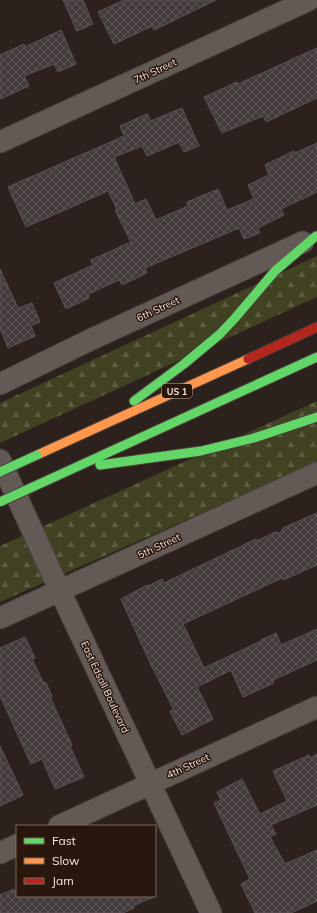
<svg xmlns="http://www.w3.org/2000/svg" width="317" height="913" font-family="Mulish,sans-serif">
	<defs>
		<pattern id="forest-firs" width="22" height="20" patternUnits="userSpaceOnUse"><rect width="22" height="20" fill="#414222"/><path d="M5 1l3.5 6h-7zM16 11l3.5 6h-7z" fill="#5d5d42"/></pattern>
		<pattern id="building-cross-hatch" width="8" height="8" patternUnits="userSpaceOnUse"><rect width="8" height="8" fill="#423a3b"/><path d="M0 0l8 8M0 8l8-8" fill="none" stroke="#5e5657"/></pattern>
	</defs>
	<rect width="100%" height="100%" fill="#2c211c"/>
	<!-- forest -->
	<path fill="url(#forest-firs)" d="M317,256V297L0,443V403Z
		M317,401V462L0,602V546Z"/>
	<!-- building -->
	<path fill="url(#building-cross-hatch)" stroke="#5b5355" d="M63,0H83L93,24L77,31Z
		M124,0H216L154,30L152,26L114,44L98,12Z
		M61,30L76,64L58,72L54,64L24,76L29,86L0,99V55L24,44L25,47Z
		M317,48V98L266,122L263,116L222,133L204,97L237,82L238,84Z
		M182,108L199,146L184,152L179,142L147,156L142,146L114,157L135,204L146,199L156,220L188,206L187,202L218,189L227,210L254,199L248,185L269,175L265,165L294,151L295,153L317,143V192L281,209L284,215L258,228L260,233L244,239L239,228L145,268L147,273L122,285L119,280L88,294L89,298L66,309L54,283L93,265L91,260L131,242L115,210L117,209L108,191L26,227L8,187L124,136L120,126L147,114L151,121Z
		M0,269L18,308L32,303L40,322L31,326L35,336L8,348L0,328Z
		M317,513V565L283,580L282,578L183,624L204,668L261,641V640L276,633L281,645L317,629V660L273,680L274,683L243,697L231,670L197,687L213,719L182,735L170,711L174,710L150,663L121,599L147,585L148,586L162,579L164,583L256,539L257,541L275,532L280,533L283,528Z
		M25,637L35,658L32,659L43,682L46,683L52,696L51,699L72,745L70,746L84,777L55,789L42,759L31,764L0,696V648Z
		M0,746L23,795L0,806Z
		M317,754V805L271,825L276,834L270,837L285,864L317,850V901L291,913H255L241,884L250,879L214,803L221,800L217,792L242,779L260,814L287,801L273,771L309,755L310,758Z
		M14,889L17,896H156L133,906L134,908L123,913H0V895Z"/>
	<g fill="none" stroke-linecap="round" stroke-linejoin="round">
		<defs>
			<path id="street" d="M0,142L309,0
				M0,384L92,339L303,242
				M0,460L60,591L211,913
				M0,618L317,473
				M59,826L317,707
				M0,853L17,845"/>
			<path id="fast" d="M134,401L184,364L220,334L235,318L275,271L316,236
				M100,465L201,451L254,438L317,417
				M48,480L317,357"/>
			<path id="slow" d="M37,455L248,359"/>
			<path id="jam" d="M248,359L317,327"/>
		</defs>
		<!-- street casing -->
		<use href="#street" stroke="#493f3b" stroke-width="23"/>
		<!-- fast casing -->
		<use href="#fast" stroke="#493f3b" stroke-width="11"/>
		<!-- slow casing -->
		<use href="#slow" stroke="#493f3b" stroke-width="11"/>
		<!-- jam casing -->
		<use href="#jam" stroke="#493f3b" stroke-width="11"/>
		<!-- street -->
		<use href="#street" stroke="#635a56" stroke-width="21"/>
		<!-- fast -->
		<use href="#fast" stroke="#63d668" stroke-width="9"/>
		<!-- slow -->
		<use href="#slow" stroke="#ff974d" stroke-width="9"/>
		<!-- jam -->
		<use href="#jam" stroke="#b3261e" stroke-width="9"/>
		<defs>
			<path id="fast-bridge" d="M0,472L37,455
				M0,502L48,480"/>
		</defs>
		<!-- fast-bridge casing -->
		<use href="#fast-bridge" stroke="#493f3b" stroke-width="11" stroke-linecap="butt"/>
		<!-- fast-bridge -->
		<use href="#fast-bridge" stroke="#63d668" stroke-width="9"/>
	</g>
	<g text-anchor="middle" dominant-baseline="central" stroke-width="3" stroke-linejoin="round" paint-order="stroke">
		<!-- shield labels -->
		<rect fill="#29160c" stroke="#b9a9a1" stroke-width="1" x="162" y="384" width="30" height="14" rx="3"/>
		<g font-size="9" font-weight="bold" fill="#f7e8e1">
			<text x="177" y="391">US 1</text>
		</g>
		<!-- street labels -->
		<g font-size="10" fill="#f7e8e1" stroke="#29160c">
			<text transform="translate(155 71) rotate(-25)">7th Street</text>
			<text transform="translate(158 309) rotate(-25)">6th Street</text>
			<text transform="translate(159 546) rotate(-25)">5th Street</text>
			<text transform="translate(105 687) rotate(65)">East Edsall Boulevard</text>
			<text transform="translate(188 766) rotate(-25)">4th Street</text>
		</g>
	</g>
	<!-- legend -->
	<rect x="16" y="825" width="140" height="72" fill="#29160c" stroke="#7b6a61"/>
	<rect x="24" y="838" width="20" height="6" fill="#63d668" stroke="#7b6a61"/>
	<text x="52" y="845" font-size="12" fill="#f7e8e1">Fast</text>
	<rect x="24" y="858" width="20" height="6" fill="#ff974d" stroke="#7b6a61"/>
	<text x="52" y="865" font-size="12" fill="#f7e8e1">Slow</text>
	<rect x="24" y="878" width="20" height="6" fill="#b3261e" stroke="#7b6a61"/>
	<text x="52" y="885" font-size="12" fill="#f7e8e1">Jam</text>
</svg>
